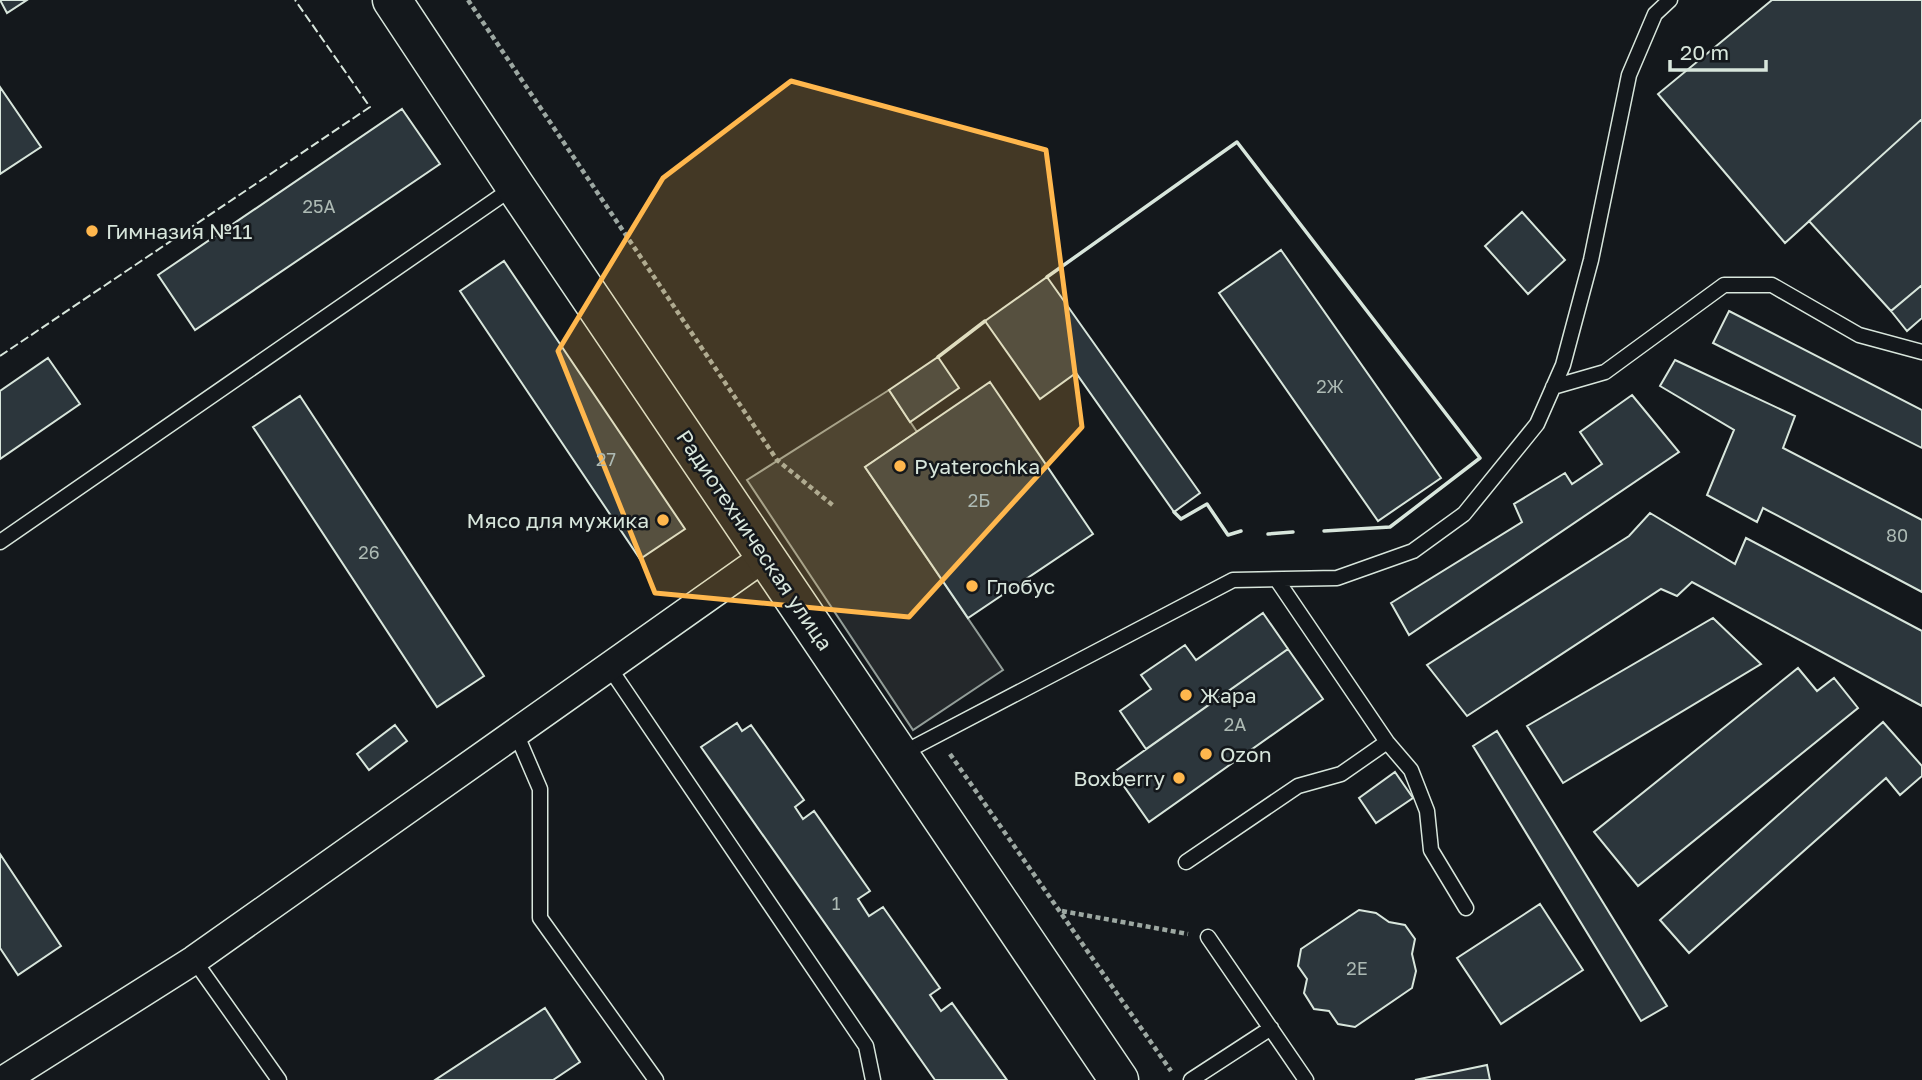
<svg xmlns="http://www.w3.org/2000/svg" width="1922" height="1080" font-family="'Golos Text',sans-serif">
	<rect width="100%" height="100%" fill="#14181c"/>
	<!-- parking -->
	<path fill="#24282b" stroke="#939e99" stroke-width="2" d="M889,390L917,432L865,467L1003,670L913,730L747,480Z"/>
	<!-- building -->
	<path fill="#2c363c" stroke="#d8e6dc" stroke-width="2" d="M0,0H27L7,13Z
		M1772,0H1922V119L1785,243L1658,94Z
		M0,87L41,147L0,174Z
		M402,109L440,164L195,330L158,275Z
		M1922,119V285L1891,311L1809,221Z
		M1522,212L1565,260L1528,294L1485,246Z
		M1281,250L1441,478L1378,521L1219,293Z
		M504,261L685,529L640,559L460,291Z
		M1047,277L1200,493L1174,512L1076,373L1040,399L985,321Z
		M1922,285V318L1907,331L1891,311Z
		M1729,311L1922,410V448L1713,343Z
		M938,357L959,388L910,422L889,390Z
		M48,358L80,404L0,459V391Z
		M1675,360L1795,416L1783,448L1922,520V592L1763,508L1757,522L1707,495L1734,430L1660,386Z
		M990,382L1093,534L968,618L865,467Z
		M1632,395L1679,452L1409,635L1391,603L1522,522L1514,504L1565,473L1572,484L1602,464L1580,432Z
		M300,396L484,676L437,707L253,427Z
		M1650,513L1735,564L1746,538L1922,631V706L1692,582L1677,596L1661,589L1467,716L1427,665L1629,536Z
		M1263,613L1288,649L1146,749L1120,711L1151,689L1141,675L1185,645L1196,660Z
		M1713,618L1761,664L1563,783L1527,726Z
		M1288,649L1323,699L1149,822L1114,772Z
		M1798,668L1817,691L1834,678L1858,708L1638,886L1594,832Z
		M1883,722L1922,766V776L1900,795L1886,778L1689,953L1660,920Z
		M737,723L742,731L751,725L804,800L795,807L803,819L814,811L870,891L858,899L869,916L883,907L940,988L930,995L941,1011L952,1003L1007,1080H935L701,747Z
		M395,725L407,741L369,770L357,754Z
		M1497,731L1667,1006L1641,1021L1473,746Z
		M1395,772L1413,798L1376,823L1359,798Z
		M0,854L61,946L18,975L0,948Z
		M1540,904L1583,970L1501,1024L1457,958Z
		M1359,910L1376,913L1389,922L1405,925L1415,939L1412,954L1416,971L1412,988L1355,1027L1338,1024L1329,1011L1314,1009L1304,993L1307,979L1298,966L1301,949Z
		M545,1008L580,1062L553,1080H435Z
		M1487,1065L1490,1080H1415Z"/>
	<g fill="none" stroke-linecap="round" stroke-linejoin="round">
		<defs>
			<path id="lane" d="M1553,387L1605,372L1724,285H1772L1859,335L1922,352
				M0,542L514,187
				M1277,580L1387,742L1411,770L1427,811L1431,850L1466,908
				M609,667L866,1046L873,1080
				M516,733L540,789V918L656,1080
				M901,754L1233,580L1337,578L1413,551L1464,514L1537,424L1563,365L1591,260L1629,75L1655,14L1670,0
				M1186,862L1298,786L1341,774L1387,742
				M1208,937L1306,1080
				M194,960L279,1080
				M1191,1080L1271,1028"/>
			<path id="street" d="M4,1080L194,960L766,556"/>
			<path id="secondary" d="M392,0L515,186L1119,1080"/>
		</defs>
		<!-- lane casing -->
		<use href="#lane" stroke="#d8e6dc" stroke-width="17"/>
		<!-- street casing -->
		<use href="#street" stroke="#d8e6dc" stroke-width="31"/>
		<!-- secondary casing -->
		<use href="#secondary" stroke="#d8e6dc" stroke-width="41"/>
		<!-- path -->
		<path stroke="#9da8a2" stroke-width="4.5" stroke-dasharray="5 3.5" stroke-linecap="butt" d="M468,0L777,460L835,507
			M950,754L1171,1071
			M1062,911L1188,934"/>
		<!-- lane -->
		<use href="#lane" stroke="#14181c" stroke-width="14"/>
		<!-- street -->
		<use href="#street" stroke="#14181c" stroke-width="28"/>
		<!-- secondary -->
		<use href="#secondary" stroke="#14181c" stroke-width="38"/>
		<!-- fence -->
		<path stroke="#d8e6dc" stroke-width="2" stroke-dasharray="9 3.5" stroke-linecap="butt" d="M0,356L370,107L295,0"/>
		<!-- wall -->
		<path stroke="#d8e6dc" stroke-width="3.5" d="M1047,277L1237,142L1480,458L1390,527L1324,531
			M938,357L985,321
			M1174,512L1181,519L1207,504L1228,535L1241,531
			M1268,534L1293,532"/>
	</g>
	<!-- marked area -->
	<path fill="#ffb74d" fill-opacity="0.2" stroke="#ffb74d" stroke-width="5" stroke-linejoin="round" d="M791,81L1046,150L1082,427L909,617L655,593L558,351L663,178Z"/>
	<!-- markers -->
	<g fill="#ffb74d" stroke="#14181c" stroke-width="2.5">
		<circle cx="92" cy="231" r="7"/>
		<circle cx="900" cy="466" r="7"/>
		<circle cx="663" cy="520" r="7"/>
		<circle cx="972" cy="586" r="7"/>
		<circle cx="1186" cy="695" r="7"/>
		<circle cx="1206" cy="754" r="7"/>
		<circle cx="1179" cy="778" r="7"/>
	</g>
	<g text-anchor="middle" dominant-baseline="central" stroke-width="5" stroke-linejoin="round" paint-order="stroke">
		<!-- number labels -->
		<g font-size="18" fill="#adbab4">
			<text x="319" y="206">25А</text>
			<text x="1330" y="386">2Ж</text>
			<text x="606" y="459">27</text>
			<text x="979" y="500">2Б</text>
			<text x="1897" y="535">80</text>
			<text x="369" y="552">26</text>
			<text x="1235" y="724">2А</text>
			<text x="836" y="903">1</text>
			<text x="1357" y="968">2Е</text>
		</g>
		<!-- poi labels -->
		<g font-size="21" fill="#d8e6dc" stroke="#14181c" text-anchor="start">
			<text x="106" y="231">Гимназия №11</text>
			<text x="914" y="466">Pyaterochka</text>
			<text x="649" y="520" text-anchor="end">Мясо для мужика</text>
			<text x="986" y="586">Глобус</text>
			<text x="1200" y="695">Жара</text>
			<text x="1220" y="754">Ozon</text>
			<text x="1165" y="778" text-anchor="end">Boxberry</text>
		</g>
		<!-- street labels -->
		<g font-size="21" fill="#d8e6dc" stroke="#14181c">
			<text transform="translate(755 540) rotate(56)">Радиотехническая улица</text>
		</g>
	</g>
	<!-- scale -->
	<path d="M1670 60v10h96v-10" fill="none" stroke="#d8e6dc" stroke-width="3.5"/>
	<text x="1680" y="60" font-size="21" fill="#d8e6dc" stroke="#14181c" stroke-width="5" paint-order="stroke">20 m</text>
</svg>
